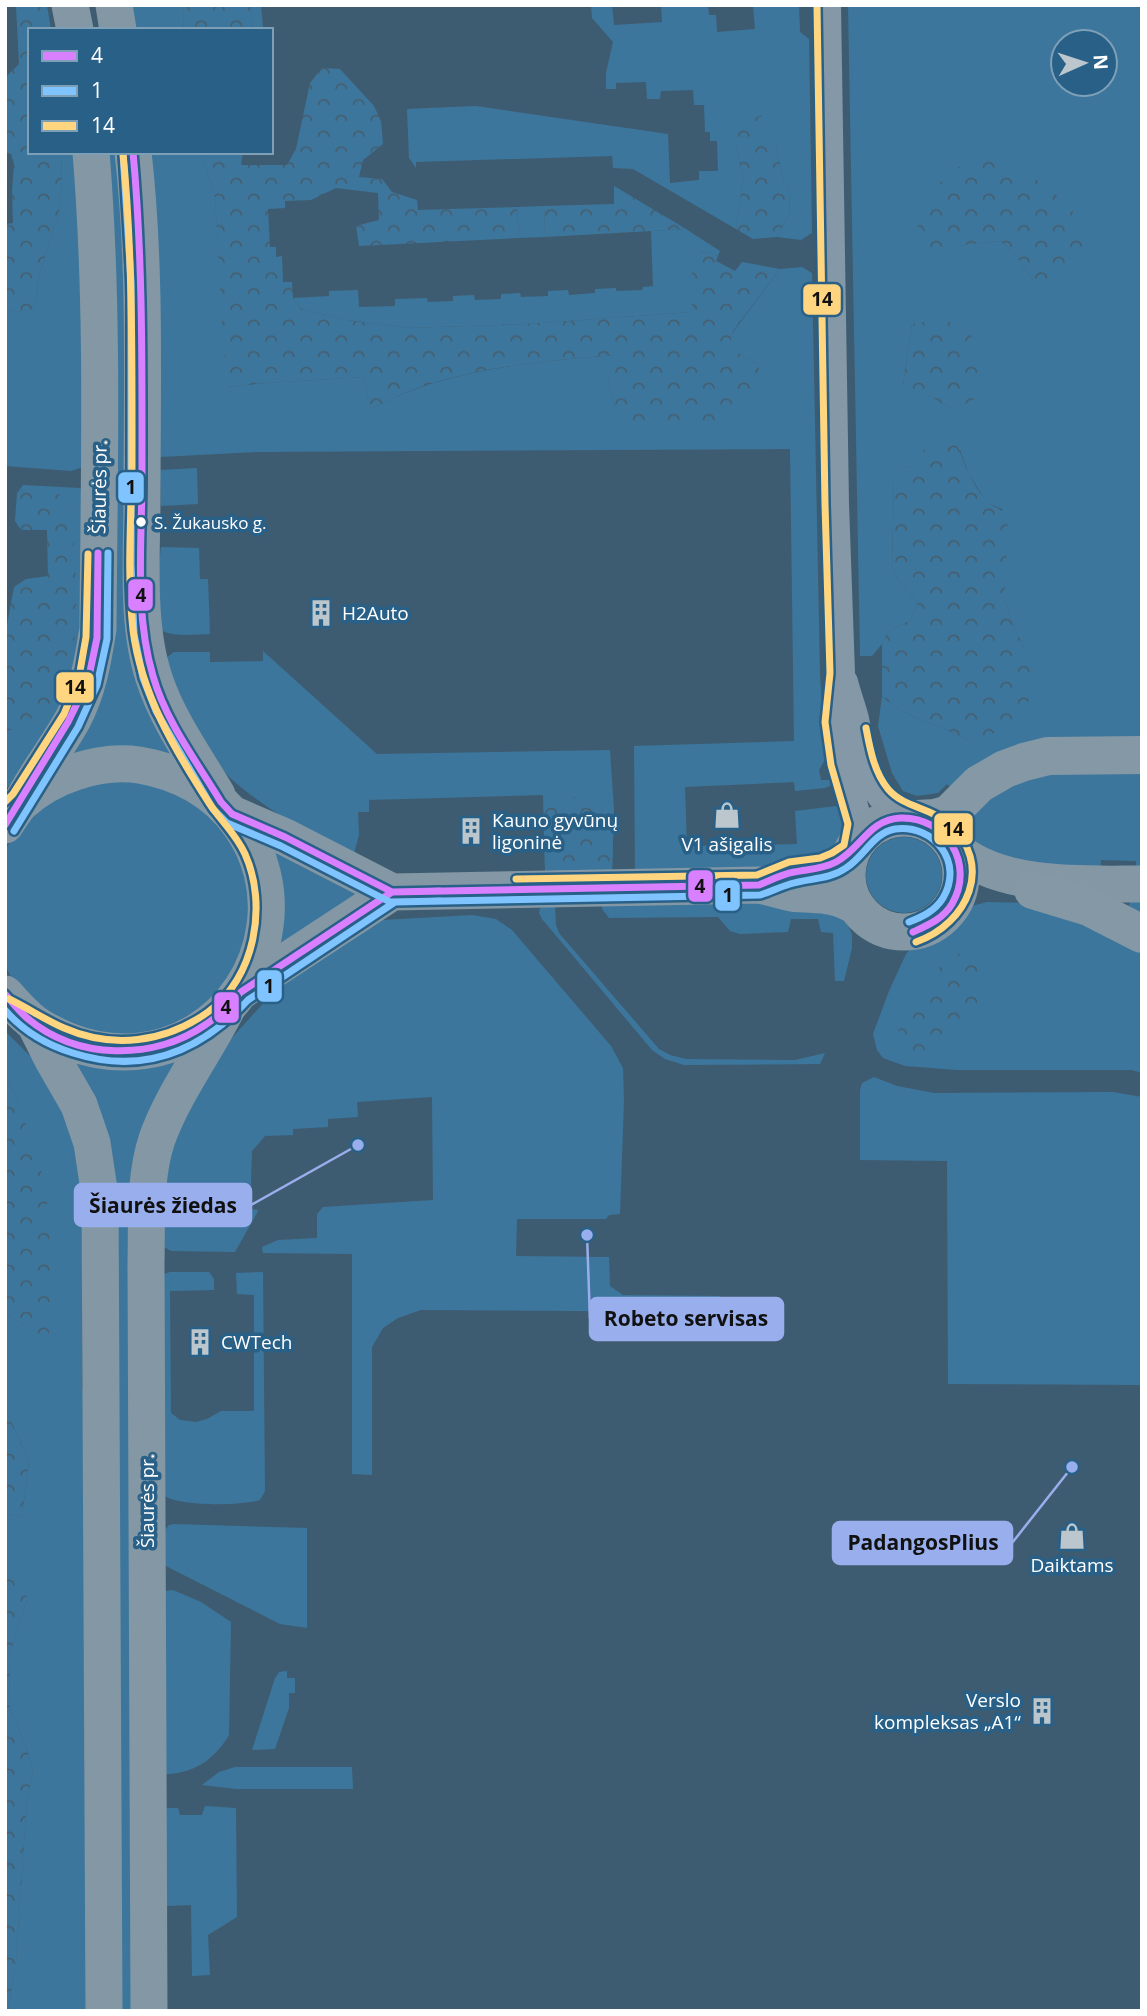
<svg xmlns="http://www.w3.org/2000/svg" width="1147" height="2016" font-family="'Open Sans',sans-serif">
	<defs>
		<pattern id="forest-crowns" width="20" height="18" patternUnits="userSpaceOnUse" patternTransform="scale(1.75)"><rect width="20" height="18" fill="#3d769c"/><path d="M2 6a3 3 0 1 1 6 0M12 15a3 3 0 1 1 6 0" fill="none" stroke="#455f70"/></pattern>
	</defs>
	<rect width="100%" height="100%" fill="#3e5c71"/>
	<!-- grass -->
	<path fill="#3d769c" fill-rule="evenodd" d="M125,5H182L184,30H129Z
		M250,5H261L263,28L253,29Z
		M591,5H612L614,25L662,22L661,5H708L709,15H716L717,32L755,29L753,5H799L800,32L809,39L812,233L801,240L777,237L789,215L790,194L783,179L775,142L736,145L743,179L736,229L633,169L613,168L612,156L416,162V168L409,158L407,109L476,106L668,134L670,183L699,180V171H718L717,141H710V132H705L704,105H694L693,90L661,91L660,99H647L646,82L616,83V89H606V73L613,42L592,18Z
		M848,5H1142V745L955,792L947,784L938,793L917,796L903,791L892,773L878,726L882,696C910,721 938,723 969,741L1025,650L1012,623L1005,600L1002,509L987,503L969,474L960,450L894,479L892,571L918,604L910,621L888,631L882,644L872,656H860ZM1063,42H1105V84H1063ZM1049,187L1033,280L1014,252L1000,241L968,244L929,257ZM912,324L954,410L930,396L903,385Z
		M61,152H78L88,461L80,468L71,471L5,466V305L7,309L17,312L32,309L37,299L38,279L59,210L62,184Z
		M101,152H123L132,486L185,763L69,760L98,689Z
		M146,152H201L215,197L227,387L266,383L363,377L371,409C445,369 533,362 615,355L608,378L615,406L757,363L746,359L728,346L733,332L780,269L802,267L812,273L820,674L825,760L819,770L821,780H833L830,786L825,788L795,791L794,782L685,787L687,846L797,844L795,811L836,806L842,807L848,835L841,846L829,857L822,859L784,865L734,869L635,872L634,746L794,741L790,449L258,452L160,457Z
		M544,206L545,237L519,238L517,207Z
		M686,229L720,251L718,256L701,251L693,262L692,312L527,324L410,328L347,320L301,309L293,298L329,296V291L358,290L359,307L395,306V299L427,298L428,302L453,301V296L474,295L475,300L501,299V294L520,293L521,297L548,296V291L568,290L569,295L595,293V289L616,288V291L642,290L643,287L653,286L651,231Z
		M197,468L198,504L161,506L160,470Z
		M23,485L80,488L84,491L80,670L22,772L5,790V731L16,728L32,716L75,588L70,503L28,489L17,493Z
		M161,547L199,548L200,579H208L210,634C194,634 173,638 159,629L155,601Z
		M263,651L377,754L610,750L614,810L612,871H545L543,795L369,800V812H358L359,835L353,857C300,828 224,789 195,734C182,710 173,684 163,660L174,652H210V662L263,661Z
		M1142,766V922L1128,907L1131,900L1138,899L1136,861L1101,860L1100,871L987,860L955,827L975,803L1035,770Z
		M93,781L163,783L228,828L255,900L237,971L193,1019L158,1033L96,1036L36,1007L12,979L5,965V850L20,826L36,809Z
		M866 875a38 38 0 1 1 76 0a38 38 0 1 1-76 0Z
		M270,843L373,892L274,953Z
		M987,902L1026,903L1142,948V1073L1132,1070H957L905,1066L883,1058L877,1050L873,1034L889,991L906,954L916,943L930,940L948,929L972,906Z
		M602,903H802L840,917L848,925L852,934V948L844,981H835L833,933L821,932L818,919H791L788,932L740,934L730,931L718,917L609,918L602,909Z
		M555,905L556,925L559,933L659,1049L670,1055L686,1059L795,1060L825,1053L820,1064L684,1065L665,1059L652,1050L542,919L539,913L540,908Z
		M472,915L496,919L512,930L611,1046L623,1068L624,1101L620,1214L609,1215L606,1219H517L516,1256L609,1257L610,1286L623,1295L720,1296L719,1308L712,1312L421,1310L398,1318L383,1328L372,1347V1475L352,1474V1254L263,1253L262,1247L278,1240L317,1238V1214L323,1207L433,1200L432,1097L357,1102L358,1117L328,1119V1127L293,1129V1135L265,1136L252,1151L250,1209L258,1210L257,1213L235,1252L171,1251L164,1247L166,1146L220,1051L287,977L383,920Z
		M5,1031L33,1059L82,1144V1385L88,1423L92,2011H8L16,1960L27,1800L33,1770L25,1743L10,1709L9,1656L27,1599L11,1576L5,1575V1513L22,1517L29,1461L5,1408V1313L46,1338L54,1314L18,1101L5,1077Z
		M190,1048L153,1120L138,2011H114L112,1226L57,1053Z
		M874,1077L897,1086L934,1093L1113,1092L1142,1097V1385L948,1384L947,1161L860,1160V1090L862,1083Z
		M170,1272H209L214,1279V1290L170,1291L171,1413L180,1420L196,1422L207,1419L221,1411H254V1295L237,1294L236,1273L263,1272L265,1491L260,1500C242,1506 176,1507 162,1494L164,1274Z
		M174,1524L307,1528V1628L280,1624L160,1563V1536L169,1525Z
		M173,1590L201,1602L231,1622L229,1735C213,1762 191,1775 160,1774L165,1591Z
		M287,1671V1678H295V1693H289V1708L275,1749L252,1750L275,1678L279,1672Z
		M235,1767H352L353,1789H236L202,1785L219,1772Z
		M205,1806L236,1808L237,1917L208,1935L210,1975L192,1976L191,1905L167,1906L163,1814L167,1808H178L180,1815H202Z"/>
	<!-- forest -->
	<path fill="url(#forest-crowns)" d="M16,5H47L51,30H30V152H61L62,184L59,210L38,279L37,299L32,309L17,312L6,309L5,305V224L13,223L12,191L14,164L11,154L5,152V78L19,64Z
		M182,5H250L253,30H184Z
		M322,68L340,69L374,106L381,121L383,144L363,160L359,177L382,179L392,192L417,200L418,210L517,207L519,238L359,246L356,226L379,220L378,193L336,188L311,200L285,201V208L268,209L270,247H276V257L282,256L283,282H292L293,298L301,309L347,320L410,328L527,324L692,312V262L701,251L718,256L716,261L735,271L742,262L780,269L733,331L729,346L746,359L757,363L762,380L753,400L718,421L630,424L615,406L608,378L614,355C532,362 444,369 371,409L363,377L266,383L226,387L215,197L201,152H243L241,165H287L296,149L310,83Z
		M761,115L775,142L783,179L790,194L789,215L777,237L753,239L736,229L743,179L736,145L737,126Z
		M970,158L1007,163L1049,187L1083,222L1081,265L1056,280H1033L1014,252L1000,241L968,244L929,258L913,242L928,192Z
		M614,186L686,229L545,237L544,206L614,204Z
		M941,319L969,329L981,360L980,396L954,410L930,396L903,386L912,324Z
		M944,434L954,439C964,459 970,483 986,500C993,509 1001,506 1008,518L1005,600L1012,623L1025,650L1036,683L1023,715L995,733L969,741C938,723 910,721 882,696V644L888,631L910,621L918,604L892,571L894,479L925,448Z
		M28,489C45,490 58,489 70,503C76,548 85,665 57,701C55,703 20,726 16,728C13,730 9,730 5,731V636L14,587L26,579L48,576L47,530H21L15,521L17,493Z
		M581,795L614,810L612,871H545L544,806Z
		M967,949L974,952L988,1004L947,1042L923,1057L900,1046L898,1031L907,1014L942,964Z
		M5,1077L18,1101L46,1186L54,1314L47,1339L5,1313Z
		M5,1408L29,1461L22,1517L5,1513Z
		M5,1575H11L24,1586L27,1599L9,1656L10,1709L25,1743L33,1770L27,1800L16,1960L8,2011H5Z"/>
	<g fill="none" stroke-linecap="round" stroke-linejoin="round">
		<!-- minor -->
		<path stroke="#8598a7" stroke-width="28" d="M827,5L835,504L841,673L835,721L841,763L859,823L857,841
			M844,682C847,694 852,707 855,719C864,762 866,793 906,817"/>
		<!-- major -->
		<path stroke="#8398a4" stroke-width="37" d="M70,5L75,30
			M114,5L118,30
			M133,152C146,266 142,384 142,498C142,555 136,624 154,678C167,719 195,758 217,795
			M24,798C39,770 58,746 73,719C88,691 93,660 98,629C99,470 104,311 91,152
			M232,814L285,837L392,892L759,885C770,887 781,891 792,893C819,896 832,892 857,907
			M847 875a57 57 0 1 1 114 0a57 57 0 1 1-114 0Z
			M5,825C10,818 15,809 21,803C50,776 99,759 139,765C180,772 216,791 240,825C261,854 270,891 265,926C252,1021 158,1077 68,1041C54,1035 38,1028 27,1017C19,1010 12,1002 5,994
			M956,850C1003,889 1084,884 1142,884
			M241,991L392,892
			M35,1024L52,1058L79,1105L92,1143L100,1196L104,2011
			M149,2011L146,1263C147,1222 144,1178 157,1139C173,1094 204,1053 226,1010"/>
		<!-- highway -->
		<path stroke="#8498a5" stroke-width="38" d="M918,819L935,818L949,814L979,784L1005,769L1024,762L1048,756L1142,755
			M1033,890L1089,907L1142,934"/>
		<defs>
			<path id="bus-1" d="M133,152C143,260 142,368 142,476C142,542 134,612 153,676C166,722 197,762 221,802L232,814L285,837L392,892L759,885C771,880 782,874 794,872C809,869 823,869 836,862C861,849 869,819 901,818C947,817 975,865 952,904C943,919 928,925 913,932
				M5,825L68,722L88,681L97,638L98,553
				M5,994C12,1002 19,1011 27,1018C77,1060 153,1061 205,1025C219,1016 230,1004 241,992L392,892L440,891"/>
			<path id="bus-2" d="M123,153L131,282V565L134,634L143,678L156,711L213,809L227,823L281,846L390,902L760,895C770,892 780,887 790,884C809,878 829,880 846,868C864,857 873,833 895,829C935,824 964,863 943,898C935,911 922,917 909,922
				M14,831L78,727L97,685L107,639L108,553
				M5,1010C23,1031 47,1045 73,1053C142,1075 200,1052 248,1000L395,902L440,901"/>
			<path id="bus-3" d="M866,728C870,749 874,772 888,789C904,808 930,807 948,823C995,864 968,924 916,942
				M5,802L13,794L64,714L79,677L86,637L88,554
				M516,879L757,875L789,862L820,858L832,853L844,845L848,824L831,765L825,722L830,673L825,504L817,5
				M9,999C28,1008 45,1020 64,1028C112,1049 165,1043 208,1012C255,978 268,905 245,854C236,834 221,821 209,803C175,750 141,694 133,630C127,576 131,521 132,467C132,362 133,258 123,153"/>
		</defs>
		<!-- bus-1 casing -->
		<use href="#bus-1" stroke="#286087" stroke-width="12"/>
		<!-- bus-2 casing -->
		<use href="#bus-2" stroke="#286087" stroke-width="12"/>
		<!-- bus-3 casing -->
		<use href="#bus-3" stroke="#286087" stroke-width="12"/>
		<!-- bus-1 -->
		<use href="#bus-1" stroke="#d880ff" stroke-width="7"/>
		<!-- bus-2 -->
		<use href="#bus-2" stroke="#80c4ff" stroke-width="7"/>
		<!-- bus-3 -->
		<use href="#bus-3" stroke="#ffd580" stroke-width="7"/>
	</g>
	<!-- icons -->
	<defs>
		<symbol id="building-bare" viewBox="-9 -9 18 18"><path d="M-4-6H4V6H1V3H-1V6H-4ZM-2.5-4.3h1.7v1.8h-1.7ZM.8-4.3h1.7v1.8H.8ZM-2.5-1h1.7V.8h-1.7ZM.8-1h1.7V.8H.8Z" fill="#bbc6cd" stroke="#286087" stroke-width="2.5" paint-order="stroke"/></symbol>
		<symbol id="shop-bare" viewBox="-9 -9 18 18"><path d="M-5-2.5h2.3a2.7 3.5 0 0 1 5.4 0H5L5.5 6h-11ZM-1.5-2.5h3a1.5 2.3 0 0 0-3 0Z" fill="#bbc6cd" stroke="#286087" stroke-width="2.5" paint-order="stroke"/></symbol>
	</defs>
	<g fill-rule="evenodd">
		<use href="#building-bare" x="302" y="594" width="38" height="38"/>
		<use href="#shop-bare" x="708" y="796" width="38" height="38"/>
		<use href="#building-bare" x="452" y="812" width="38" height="38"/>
		<use href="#building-bare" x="181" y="1323" width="38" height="38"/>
		<use href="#shop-bare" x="1053" y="1517" width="38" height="38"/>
		<use href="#building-bare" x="1023" y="1692" width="38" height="38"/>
	</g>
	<!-- markers -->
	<circle fill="#fff" stroke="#286087" stroke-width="2.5" cx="141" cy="522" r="6"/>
	<g text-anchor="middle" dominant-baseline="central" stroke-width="7" stroke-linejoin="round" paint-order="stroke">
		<!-- bus labels -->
		<g font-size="17" fill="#fff" stroke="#286087" text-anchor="start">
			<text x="154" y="522">S. Žukausko g.</text>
		</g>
		<!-- street labels -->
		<g font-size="19" fill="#fff" stroke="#286087">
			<text transform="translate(99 487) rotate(-89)">Šiaurės pr.</text>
			<text transform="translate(147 1501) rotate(-90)">Šiaurės pr.</text>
		</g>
		<!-- poi labels -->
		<g font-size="19" fill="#fff" stroke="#286087" text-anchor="start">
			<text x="342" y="613">H2Auto</text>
			<text x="492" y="820">Kauno gyvūnų<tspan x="492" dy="22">ligoninė</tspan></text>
			<text x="727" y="844" text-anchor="middle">V1 ašigalis</text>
			<text x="221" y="1342">CWTech</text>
			<text x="1072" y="1565" text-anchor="middle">Daiktams</text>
			<text x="1021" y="1700" text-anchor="end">Verslo<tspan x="1021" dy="22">kompleksas „A1“</tspan></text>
		</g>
	</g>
	<!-- callouts -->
	<path fill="none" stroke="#99afed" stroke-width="2.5" d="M358 1145L251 1205M587 1235L590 1319M1072 1467L1012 1543"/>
	<g fill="#99afed" stroke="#286087" stroke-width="2.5">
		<circle cx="358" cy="1145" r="7"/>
		<circle cx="587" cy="1235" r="7"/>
		<circle cx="1072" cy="1467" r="7"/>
	</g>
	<g fill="#99afed" stroke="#99afed" stroke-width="2.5">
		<rect x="75" y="1184" width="176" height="42" rx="7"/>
		<rect x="590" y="1298" width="193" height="42" rx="7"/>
		<rect x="833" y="1522" width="179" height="42" rx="7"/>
	</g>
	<g font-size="21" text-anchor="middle" font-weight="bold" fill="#111">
		<text x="163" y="1213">Šiaurės žiedas</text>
		<text x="686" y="1326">Robeto servisas</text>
		<text x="923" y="1550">PadangosPlius</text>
	</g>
	<g stroke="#286087" stroke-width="2.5">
		<rect x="802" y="283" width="40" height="33" rx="7" fill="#ffd580"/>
		<rect x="117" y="471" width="28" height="33" rx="7" fill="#80c4ff"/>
		<rect x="127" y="578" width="27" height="34" rx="7" fill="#d880ff"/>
		<rect x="55" y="671" width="40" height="33" rx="7" fill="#ffd580"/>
		<rect x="933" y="812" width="41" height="34" rx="7" fill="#ffd580"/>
		<rect x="687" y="869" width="27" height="34" rx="7" fill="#d880ff"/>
		<rect x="714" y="879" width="27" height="33" rx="7" fill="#80c4ff"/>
		<rect x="256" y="969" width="27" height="34" rx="7" fill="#80c4ff"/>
		<rect x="213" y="991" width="27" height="33" rx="7" fill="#d880ff"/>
	</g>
	<g font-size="19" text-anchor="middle" font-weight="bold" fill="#111">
		<text x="822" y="306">14</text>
		<text x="131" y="494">1</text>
		<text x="141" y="602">4</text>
		<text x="75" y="694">14</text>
		<text x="953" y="836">14</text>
		<text x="700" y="893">4</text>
		<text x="728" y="902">1</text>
		<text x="269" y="993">1</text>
		<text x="226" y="1014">4</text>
	</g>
	<!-- border -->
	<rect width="1147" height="2016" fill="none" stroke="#ffffff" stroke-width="14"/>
	<!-- legend -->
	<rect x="28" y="28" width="245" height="126" fill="#286087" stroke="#7ea0b7" stroke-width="2"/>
	<rect x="42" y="51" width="35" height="10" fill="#d880ff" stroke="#7ea0b7" stroke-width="2"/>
	<text x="91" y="63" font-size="21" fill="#ffffff">4</text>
	<rect x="42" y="86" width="35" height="10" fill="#80c4ff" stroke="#7ea0b7" stroke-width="2"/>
	<text x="91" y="98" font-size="21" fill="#ffffff">1</text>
	<rect x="42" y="121" width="35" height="10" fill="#ffd580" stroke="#7ea0b7" stroke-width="2"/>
	<text x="91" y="133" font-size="21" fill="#ffffff">14</text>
	<!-- north arrow -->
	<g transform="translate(1084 63) rotate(87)"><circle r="33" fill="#286087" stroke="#7ea0b7" stroke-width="2"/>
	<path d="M0-5L12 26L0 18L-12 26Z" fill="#bbc6cd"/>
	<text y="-10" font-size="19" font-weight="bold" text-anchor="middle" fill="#ffffff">N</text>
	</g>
</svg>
